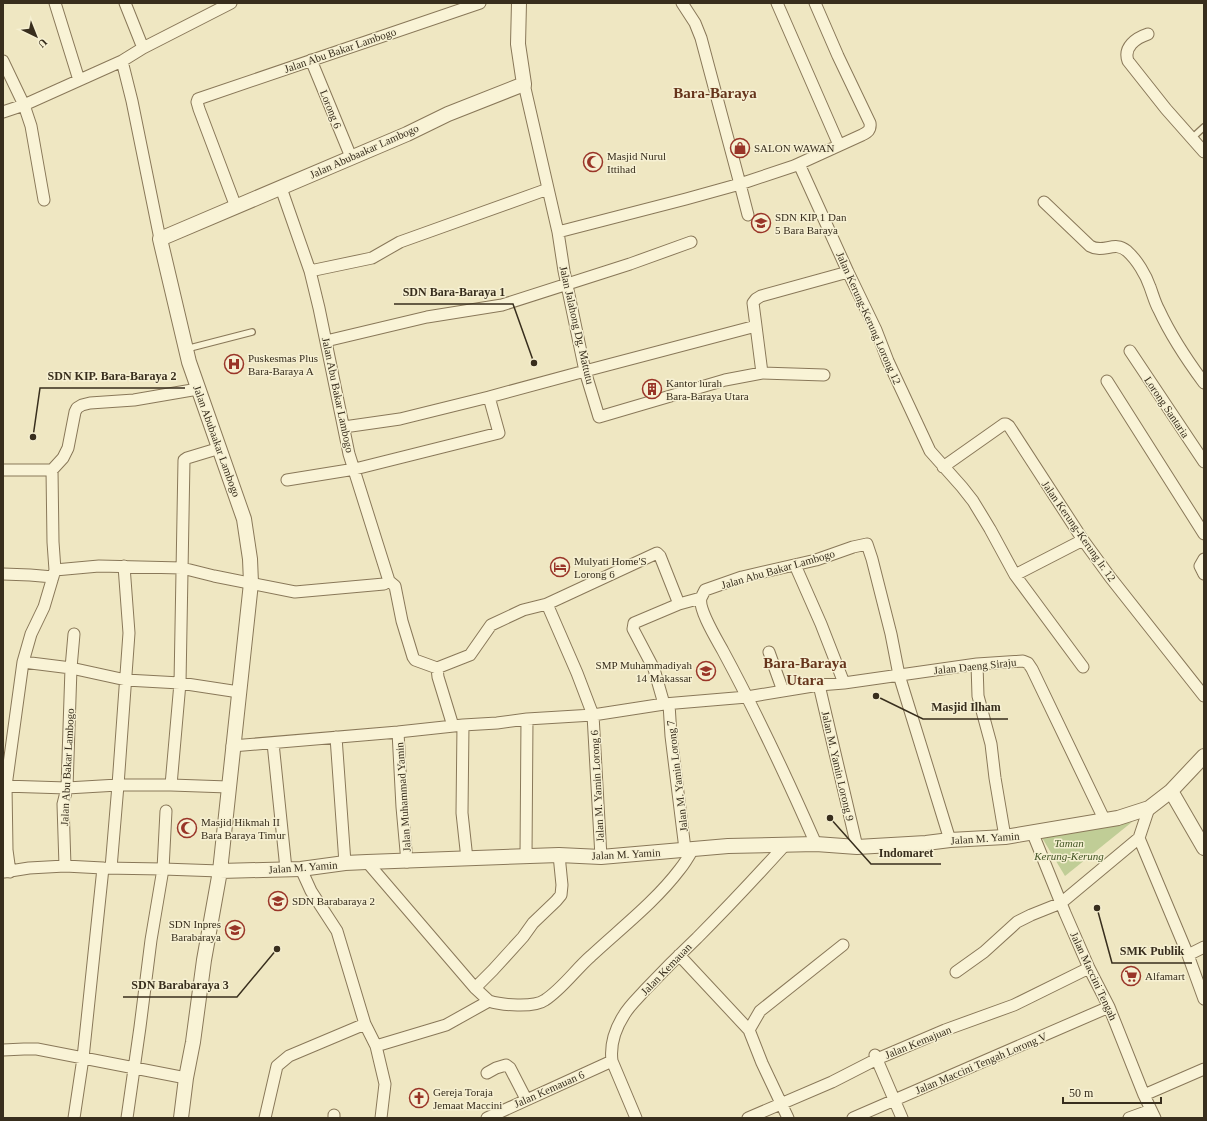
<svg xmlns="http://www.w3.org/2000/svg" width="1207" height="1121" font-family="'Times New Roman',serif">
	<rect width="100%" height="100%" fill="#efe7c2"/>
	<!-- green -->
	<path fill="#c0cd96" d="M1132,822L1065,876L1041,836Z"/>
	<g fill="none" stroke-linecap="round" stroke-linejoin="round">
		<defs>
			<path id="service" d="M1192,138L1204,127
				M186,349L252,332"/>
			<path id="minor" d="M55,3L79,80
				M125,3L143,48
				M682,3L695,23L701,38L740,184L794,166L862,135C868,132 871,130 870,123L838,56L815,3
				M777,3L839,145
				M1148,34C1136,38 1123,47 1128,61L1166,109L1204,152
				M311,60L351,157
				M3,61L24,105L31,126L44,200
				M122,61L132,101L160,239
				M524,84L558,232L564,271L585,371L599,417L725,380L762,373L824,375
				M3,112L24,105L122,61L143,48L231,3
				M799,164L848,272L876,330L888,361L930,451L962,487L973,501L990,529L1015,575L1083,667
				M281,188L310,271L319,308L349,454L389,581
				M1044,202L1090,246C1104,254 1114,240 1127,251C1137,260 1146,275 1150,287C1153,295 1155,303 1159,310C1171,336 1187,360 1204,383
				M236,207L199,109L197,102L198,99L480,3
				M558,232L686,199L740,184L748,215
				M310,271L372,258L400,242L548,189
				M756,326L753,303L756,299L761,296L848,272
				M326,341L427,317L502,305L630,264L691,242
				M1130,351L1204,462
				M1107,381L1204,534
				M344,427L400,419L489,397L585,371L756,326L762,373
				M943,467L1004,424H1006L1009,426L1083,540L1110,577L1204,696
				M3,470H52L63,458L68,448L75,412L77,408L82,405L90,403L134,400L198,389
				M287,480L355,469L499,433L489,397
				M1204,559L1200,566L1204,574
				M795,565L821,624L844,683
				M55,570L99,566L182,568L214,576L295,592L384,584L389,581
				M3,574L30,575L53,577
				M1015,575L1083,540
				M389,581L395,586L402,621L413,657L415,660L437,668
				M701,598L705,590L742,577L816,560L853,547L867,544L872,559L891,634L899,675L950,840
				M547,604L577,673L593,715L601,857
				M769,652L783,691
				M23,662L71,668L126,680L180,683L239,692
				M977,664L978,696L991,744L995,778L1005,837
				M819,685L857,847
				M664,704L654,669L633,629L634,623L679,604
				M669,704L671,736L685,849
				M463,725L462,813L467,859
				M453,726L438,677L437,668L470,655L491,625L523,610L547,604L657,553L660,556L679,604L701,598C698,609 717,640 723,651C757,714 787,778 816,844
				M398,732L402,807L407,862
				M336,737L345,863
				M273,743L286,869
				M232,746L398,732L463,725L497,723L527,719L593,715L664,704L747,697L819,685L844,683L977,664L1023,661L1028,663L1032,669L1105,821
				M171,785L180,683L184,460L187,458L220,448
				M3,786L67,788L118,785H171L228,787
				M1033,834L1065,913L1089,968L1109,1007L1144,1095L1155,1118
				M1139,838L1188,955L1204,999
				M526,856L527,719
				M367,862L475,988L489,1001
				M65,866L63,804L67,788L71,668L74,634
				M111,868L118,785L129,633L124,566
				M301,869L311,891L337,931L365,1024L376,1046L385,1084L381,1118
				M4,872L29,868L65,866L103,868L163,869L220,871
				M10,872L7,850L6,786L23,662L31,634L44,607L55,570L53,542L52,470
				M679,955L749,1030L762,1063L788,1118
				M1188,955L1204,947
				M956,972L984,952L1017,922L1031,915L1061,903L1139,838L1149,808
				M475,988L493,970L523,937L533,923L556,901L561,895L562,885L559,855
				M749,1030L760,1011L843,945
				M376,1046L446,1025L489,1001C501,1005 534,1008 545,1000C562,989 576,969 591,956C621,928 655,902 680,869C685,863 689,856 693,849
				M3,1050L24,1049H37L186,1078
				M875,1055L902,1118
				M487,1073L496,1068L506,1065L510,1068L526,1099
				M1144,1095L1204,1069
				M74,1118L83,1058L103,868
				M127,1118L140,1027L151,940L163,869L166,811
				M265,1118L277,1066L289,1056L365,1024
				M334,1118V1115
				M487,1118L612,1061
				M636,1118L612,1061C610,1045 615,1029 624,1015C629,1006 638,998 645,990C662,972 679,955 697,938C727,908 756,877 785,845
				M748,1118L832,1082L877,1059L945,1030L1014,1005L1089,968
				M853,1118L1109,1007
				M1129,1118L1151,1110"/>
			<path id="tertiary" d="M1171,791L1204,848
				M220,871L301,869L345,863L367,862L559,855L601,857L728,846L816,844L857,847L926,843L950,840L1005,837L1118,818L1149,808L1171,791L1204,756
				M181,1118L186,1078L193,1042L204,960L220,871L251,583L250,559L244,519L189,362L160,239L407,134L448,114L524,84L518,44L519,3"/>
		</defs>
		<!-- service casing -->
		<use href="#service" stroke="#897859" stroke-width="8"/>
		<!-- minor casing -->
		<use href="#minor" stroke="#897859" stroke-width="13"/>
		<!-- tertiary casing -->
		<use href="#tertiary" stroke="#897859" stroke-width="16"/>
		<!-- service -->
		<use href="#service" stroke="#f9f3d6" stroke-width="5.5"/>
		<!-- minor -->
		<use href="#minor" stroke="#f9f3d6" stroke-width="11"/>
		<!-- tertiary -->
		<use href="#tertiary" stroke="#f9f3d6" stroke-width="14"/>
	</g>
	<!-- icons -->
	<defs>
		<symbol id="shop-ring" viewBox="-11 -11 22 22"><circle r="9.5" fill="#f6f0d2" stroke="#993528" stroke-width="1.5"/><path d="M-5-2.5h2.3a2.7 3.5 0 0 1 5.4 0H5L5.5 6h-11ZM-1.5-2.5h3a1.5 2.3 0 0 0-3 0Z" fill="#993528"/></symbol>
		<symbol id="mosque-ring" viewBox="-11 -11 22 22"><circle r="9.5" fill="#f6f0d2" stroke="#993528" stroke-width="1.5"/><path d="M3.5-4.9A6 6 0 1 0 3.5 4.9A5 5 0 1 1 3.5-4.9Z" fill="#993528"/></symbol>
		<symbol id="school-ring" viewBox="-11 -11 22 22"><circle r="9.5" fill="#f6f0d2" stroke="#993528" stroke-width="1.5"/><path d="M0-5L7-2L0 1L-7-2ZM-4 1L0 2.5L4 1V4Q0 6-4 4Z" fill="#993528"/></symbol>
		<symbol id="hospital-ring" viewBox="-11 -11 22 22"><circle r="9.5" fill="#f6f0d2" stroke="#993528" stroke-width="1.5"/><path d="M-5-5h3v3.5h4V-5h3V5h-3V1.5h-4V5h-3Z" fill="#993528"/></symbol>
		<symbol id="building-ring" viewBox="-11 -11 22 22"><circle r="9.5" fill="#f6f0d2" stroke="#993528" stroke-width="1.5"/><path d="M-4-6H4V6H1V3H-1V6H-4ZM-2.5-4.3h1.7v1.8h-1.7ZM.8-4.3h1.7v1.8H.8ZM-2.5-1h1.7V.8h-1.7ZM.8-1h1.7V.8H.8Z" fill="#993528"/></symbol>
		<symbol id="hotel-ring" viewBox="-11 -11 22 22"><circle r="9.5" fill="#f6f0d2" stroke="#993528" stroke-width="1.5"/><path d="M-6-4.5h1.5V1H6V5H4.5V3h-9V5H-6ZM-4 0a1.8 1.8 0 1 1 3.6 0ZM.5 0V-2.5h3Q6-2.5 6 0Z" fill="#993528"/></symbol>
		<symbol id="supermarket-ring" viewBox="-11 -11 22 22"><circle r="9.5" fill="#f6f0d2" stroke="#993528" stroke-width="1.5"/><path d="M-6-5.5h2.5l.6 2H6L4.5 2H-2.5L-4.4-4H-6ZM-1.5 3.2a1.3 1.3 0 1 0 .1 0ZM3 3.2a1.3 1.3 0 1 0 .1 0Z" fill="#993528"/></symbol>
		<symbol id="church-ring" viewBox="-11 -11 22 22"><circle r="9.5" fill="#f6f0d2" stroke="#993528" stroke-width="1.5"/><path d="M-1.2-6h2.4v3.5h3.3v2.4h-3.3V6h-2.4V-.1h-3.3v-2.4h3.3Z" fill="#993528"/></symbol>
	</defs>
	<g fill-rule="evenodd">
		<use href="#shop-ring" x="729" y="137" width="22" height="22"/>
		<use href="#mosque-ring" x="582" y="151" width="22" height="22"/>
		<use href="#school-ring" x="750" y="212" width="22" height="22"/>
		<use href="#hospital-ring" x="223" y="353" width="22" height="22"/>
		<use href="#building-ring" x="641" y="378" width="22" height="22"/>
		<use href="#hotel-ring" x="549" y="556" width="22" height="22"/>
		<use href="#school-ring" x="695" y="660" width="22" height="22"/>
		<use href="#mosque-ring" x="176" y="817" width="22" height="22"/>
		<use href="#school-ring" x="267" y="890" width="22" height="22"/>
		<use href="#school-ring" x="224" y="919" width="22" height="22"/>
		<use href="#supermarket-ring" x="1120" y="965" width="22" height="22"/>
		<use href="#church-ring" x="408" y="1087" width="22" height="22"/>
	</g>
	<g text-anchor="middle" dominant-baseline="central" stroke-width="3" stroke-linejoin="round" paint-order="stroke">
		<!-- street labels -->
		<g font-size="11" fill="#382e1d" stroke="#f6f0d2">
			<text transform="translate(340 50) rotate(-19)">Jalan Abu Bakar Lambogo</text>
			<text transform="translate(331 109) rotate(68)">Lorong 6</text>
			<text transform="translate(364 151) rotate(-24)">Jalan Abubaakar Lambogo</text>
			<text transform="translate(869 318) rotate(66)">Jalan Kerung-Kerung Lorong 12</text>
			<text transform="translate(577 325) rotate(77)">Jalan Jalahong Dg. Mattutu</text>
			<text transform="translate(338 395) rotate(78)">Jalan Abu Bakar Lambogo</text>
			<text transform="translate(1167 407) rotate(56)">Lorong Santaria</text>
			<text transform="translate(217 441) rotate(70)">Jalan Abubaakar Lambogo</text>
			<text transform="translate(1079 531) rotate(55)">Jalan Kerung-Kerung lr. 12</text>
			<text transform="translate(778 569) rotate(-16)">Jalan Abu Bakar Lambogo</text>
			<text transform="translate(975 666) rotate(-6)">Jalan Daeng Siraju</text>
			<text transform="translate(838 766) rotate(77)">Jalan M. Yamin Lorong 9</text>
			<text transform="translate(67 767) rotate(-87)">Jalan Abu Bakar Lambogo</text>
			<text transform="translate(677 776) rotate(-97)">Jalan M. Yamin Lorong 7</text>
			<text transform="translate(597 786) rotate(-93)">Jalan M. Yamin Lorong 6</text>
			<text transform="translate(403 797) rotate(-94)">Jalan Muhammad Yamin</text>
			<text transform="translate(985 838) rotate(-4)">Jalan M. Yamin</text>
			<text transform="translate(626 854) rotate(-3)">Jalan M. Yamin</text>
			<text transform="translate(303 867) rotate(-4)">Jalan M. Yamin</text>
			<text transform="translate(666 969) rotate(-46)">Jalan Kemauan</text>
			<text transform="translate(1094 976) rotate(65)">Jalan Maccini Tengah</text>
			<text transform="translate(918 1042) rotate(-22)">Jalan Kemajuan</text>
			<text transform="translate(981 1063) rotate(-23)">Jalan Maccini Tengah Lorong V</text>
			<text transform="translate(549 1089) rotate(-24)">Jalan Kemauan 6</text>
		</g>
		<!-- poi labels -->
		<g font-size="11" fill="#382e1d" stroke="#f6f0d2" text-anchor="start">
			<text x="754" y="148">SALON WAWAN</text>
			<text x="607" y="156">Masjid Nurul<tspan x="607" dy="13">Ittihad</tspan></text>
			<text x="775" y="217">SDN KIP 1 Dan<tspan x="775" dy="13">5 Bara Baraya</tspan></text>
			<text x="248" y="358">Puskesmas Plus<tspan x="248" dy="13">Bara-Baraya A</tspan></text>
			<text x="666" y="383">Kantor lurah<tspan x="666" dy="13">Bara-Baraya Utara</tspan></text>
			<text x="574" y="561">Mulyati Home'S<tspan x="574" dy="13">Lorong 6</tspan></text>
			<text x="692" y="665" text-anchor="end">SMP Muhammadiyah<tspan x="692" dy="13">14 Makassar</tspan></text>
			<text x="201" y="822">Masjid Hikmah II<tspan x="201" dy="13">Bara Baraya Timur</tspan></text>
			<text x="292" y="901">SDN Barabaraya 2</text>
			<text x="221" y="924" text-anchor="end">SDN Inpres<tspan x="221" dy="13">Barabaraya</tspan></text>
			<text x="1145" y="976">Alfamart</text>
			<text x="433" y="1092">Gereja Toraja<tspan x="433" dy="13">Jemaat Maccini</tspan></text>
		</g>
		<!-- park labels -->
		<g font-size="11" font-style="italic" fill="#435524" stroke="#f6f0d2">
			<text x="1069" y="843">Taman<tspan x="1069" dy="13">Kerung-Kerung</tspan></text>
		</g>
		<!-- district labels -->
		<g font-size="15" font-weight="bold" fill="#66351c" stroke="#f6f0d2">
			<text x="715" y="93">Bara-Baraya</text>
			<text x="805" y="663">Bara-Baraya<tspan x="805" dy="17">Utara</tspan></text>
		</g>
	</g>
	<!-- callouts -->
	<path fill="none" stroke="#382e1d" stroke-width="1.5" d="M534 363L513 304H394M33 437L40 388H185M876 696L923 719H1008M830 818L871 864H941M1097 908L1112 963H1192M277 949L237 997H123"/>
	<g fill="#382e1d" stroke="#f6f0d2" stroke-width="1.5">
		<circle cx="534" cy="363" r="4"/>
		<circle cx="33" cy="437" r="4"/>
		<circle cx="876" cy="696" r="4"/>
		<circle cx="830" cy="818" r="4"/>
		<circle cx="1097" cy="908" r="4"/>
		<circle cx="277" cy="949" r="4"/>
	</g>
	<g font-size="12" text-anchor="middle" font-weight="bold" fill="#382e1d" stroke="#f6f0d2" stroke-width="3" stroke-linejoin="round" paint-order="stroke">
		<text x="454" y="296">SDN Bara-Baraya 1</text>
		<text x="112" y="380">SDN KIP. Bara-Baraya 2</text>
		<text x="966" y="711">Masjid Ilham</text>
		<text x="906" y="857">Indomaret</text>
		<text x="1152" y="955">SMK Publik</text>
		<text x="180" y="989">SDN Barabaraya 3</text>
	</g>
	<!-- border -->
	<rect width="1207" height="1121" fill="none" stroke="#382e1d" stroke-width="8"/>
	<!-- north arrow -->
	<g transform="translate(36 36) rotate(137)" stroke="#f6f0d2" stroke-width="3" paint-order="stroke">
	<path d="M0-3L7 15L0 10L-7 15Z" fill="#382e1d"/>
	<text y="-6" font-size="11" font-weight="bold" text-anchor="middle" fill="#382e1d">U</text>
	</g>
	<!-- scale -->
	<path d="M1063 1097v6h98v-6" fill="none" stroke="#382e1d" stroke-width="2"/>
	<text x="1069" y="1097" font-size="12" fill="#382e1d" stroke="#f6f0d2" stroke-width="3" paint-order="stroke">50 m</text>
</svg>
